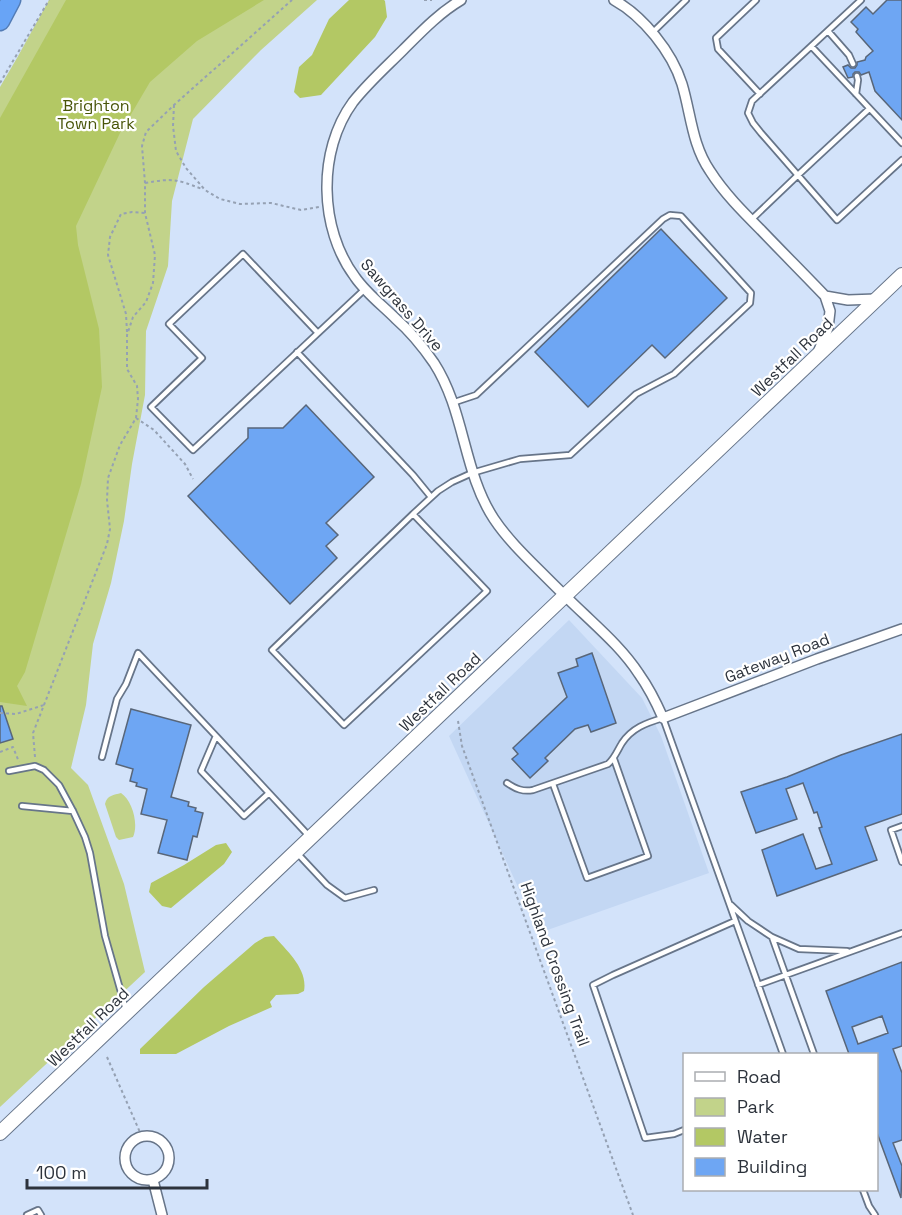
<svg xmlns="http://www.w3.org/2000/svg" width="902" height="1215" font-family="'Space Grotesk',sans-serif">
	<rect width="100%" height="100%" fill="#d3e3fa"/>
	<!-- built -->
	<path fill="#c3d7f3" d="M569,620L642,698L661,736L709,873L539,933L449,736Z"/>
	<!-- green -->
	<path fill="#c2d38a" d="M49,0H317L261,50L193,119L172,201L168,266L146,331L145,395L132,464L124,521L111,583L93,644L86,705L71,768L88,785L124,884L145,972L0,1107V87L17,58Z
		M121,793C132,800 139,824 133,837L119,840L116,837L105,804C107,795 114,795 121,793Z"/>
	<!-- water -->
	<path fill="#b3c864" d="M66,0H264L197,41L150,82L120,133L76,226L78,245L99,329L102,387L81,484L25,672L17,686L27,706L0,702V118Z
		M349,0H384L385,1L387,17L375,37L321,95L300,98L294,92L299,67L312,55L329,19Z
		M226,843L232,852L224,864L171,908L162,906L149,892L151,883L184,865L216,845Z
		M274,936C287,951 308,969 304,991L298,994L276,995L270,1002L272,1007L229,1026L176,1054H140V1049L204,987L255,943L265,937Z"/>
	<!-- building -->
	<path fill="#6ea6f3" stroke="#586679" stroke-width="1.5" fill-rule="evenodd" d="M887,0H902V120L875,91L869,72L861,75L859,72H855L853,74V77L848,78L843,67L848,65L851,68H855L857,65V62L865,60L866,57L873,51L856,32L858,29L851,22L866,7L873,14Z
		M661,229L727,298L665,358L652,345L588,407L535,352Z
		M306,405L374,477L326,523L338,535L326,546L337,558L290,604L188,496L248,438V428H283Z
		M592,653L616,723L591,732L588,725L575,729L545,758L548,761L530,778L512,759L518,754L513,748L567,697L558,673L578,666L576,659Z
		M0,706H2L13,739L0,743Z
		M131,709L191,725L171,797L189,802L188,806L196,808L195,811L203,813L197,837L193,836L187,860L158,853L167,820L141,814L147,789L136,786L137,783L130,781L133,769L116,764Z
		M902,734V814L865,827L877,860L777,896L762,850L803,834L816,869L832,864L819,828L822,827L817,812L814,813L803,783L786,789L797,819L756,833L741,792L787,777L841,755Z
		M902,962V1046L893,1049L902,1073V1140L893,1143L902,1166L901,1198L876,1130V1054H849L826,991ZM882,1016L888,1033L858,1044L852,1027Z"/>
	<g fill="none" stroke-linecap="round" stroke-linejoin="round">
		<defs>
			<path id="lane" d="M756,0L716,38L718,49L760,94
				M861,0L752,101L748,113L753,123L761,133L837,220L902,160
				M828,31L849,55L853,64
				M652,33L686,0
				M812,47L902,143
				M856,94L858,80L857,76
				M751,220L798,175L869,109
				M318,333L243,254L169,324L202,358L151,407L193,450L365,289
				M297,352L413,475L431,497
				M413,514L487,591L344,725L272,650L413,514L438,491L452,482L472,473L520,459L570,455L636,394L674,374L750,303L751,293L681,216L670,215L663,219L476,395L452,403
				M102,757L117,699L126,684L138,653L216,736
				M9,771L35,766L44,770L59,785L73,811L85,837L90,853L105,936L126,1010
				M507,783C516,789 523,792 533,790L608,764C615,758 617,751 622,743C632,728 646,723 663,718L783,1054
				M553,784L587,878L648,856L614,759
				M269,793L244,816L201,771L216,736L309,836
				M22,806L73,811
				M902,826L891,830L902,862
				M298,854L327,885L345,898L374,890
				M731,905L748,921L772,937L799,949L847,951
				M772,937L814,1054
				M758,985L902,933
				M684,1130L674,1134L645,1138L593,985L613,975L735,921
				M863,1190L869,1206L875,1215
				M27,1215L38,1210L41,1215"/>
			<path id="street" d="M461,0C439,13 421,32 403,50C386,67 368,83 353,102C317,151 319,229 355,277C366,293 382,305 396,319C411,332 423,347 434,363C465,411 463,472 494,519C508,540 527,558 545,576C558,589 571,602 584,614C604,633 624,651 639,674C649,688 656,702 663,718L817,659L902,629
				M614,0C643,16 672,52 682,84C691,114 692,145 710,171C724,193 743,212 761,230C782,252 804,274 825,296L830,311L828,328L819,350
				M825,296L848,300L876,299
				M125 1158a22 22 0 1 1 44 0a22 22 0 1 1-44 0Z
				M153,1180L162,1215"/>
			<path id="secondary" d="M0,1133L902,275"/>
			<path id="highway" d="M0,21L11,0"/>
		</defs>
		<!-- lane casing -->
		<use href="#lane" stroke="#677589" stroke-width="8"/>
		<!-- street casing -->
		<use href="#street" stroke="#677589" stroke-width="12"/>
		<!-- secondary casing -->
		<use href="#secondary" stroke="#677589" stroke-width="16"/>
		<!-- highway casing -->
		<use href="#highway" stroke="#537cb5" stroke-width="21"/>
		<!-- path -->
		<path stroke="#95a1b3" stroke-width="2" stroke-dasharray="3 3" stroke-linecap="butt" d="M424,0H432
			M0,83L49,0
			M174,105L173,126L176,151L186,168L205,190L220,199L240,204L271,203L301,210L319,207
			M145,183C173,178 176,179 202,189
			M127,332L126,314L108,255L110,237L121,214L132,212L145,213
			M136,418L154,430L185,464L193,479
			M0,713L16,714L44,705
			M458,721L462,746L633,1215
			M0,752L13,747L19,762
			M35,757L33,733L107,544L110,529L107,500L108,478L120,445L136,418L138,399L137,386L127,369V335L133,317L146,302L153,283L155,255L145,213V183L142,146L146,132L174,105L292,0
			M107,1057L142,1137"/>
		<!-- lane -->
		<use href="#lane" stroke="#fff" stroke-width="4.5"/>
		<!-- street -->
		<use href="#street" stroke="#fff" stroke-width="9"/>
		<!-- secondary -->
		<use href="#secondary" stroke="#fff" stroke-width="14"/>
		<!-- highway -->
		<use href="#highway" stroke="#68a4f6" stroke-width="18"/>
	</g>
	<g text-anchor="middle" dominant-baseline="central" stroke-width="4.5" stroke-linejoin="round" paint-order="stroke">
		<!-- park labels -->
		<g font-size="16" fill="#495509" stroke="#fff">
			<text x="96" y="105">Brighton<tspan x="96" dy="18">Town Park</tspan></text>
		</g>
		<!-- street labels -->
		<g font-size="16" fill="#2d333c" stroke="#fff">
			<text transform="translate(402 305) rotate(49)">Sawgrass Drive</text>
			<text transform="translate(792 357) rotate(-44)">Westfall Road</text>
			<text transform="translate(777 658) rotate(-21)">Gateway Road</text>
			<text transform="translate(440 692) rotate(-44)">Westfall Road</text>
			<text transform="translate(555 964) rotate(70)">Highland Crossing Trail</text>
			<text transform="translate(88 1027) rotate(-44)">Westfall Road</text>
		</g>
	</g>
	<!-- legend -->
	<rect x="683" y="1053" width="195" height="138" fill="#ffffff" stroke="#abadb1" stroke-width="1.5"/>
	<rect x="695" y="1072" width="30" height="9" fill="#ffffff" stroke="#abadb1" stroke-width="1.5"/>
	<text x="737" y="1083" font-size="18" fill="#2d333c">Road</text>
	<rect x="695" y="1098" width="30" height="18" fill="#c2d38a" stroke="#abadb1" stroke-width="1.5"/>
	<text x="737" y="1113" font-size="18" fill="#2d333c">Park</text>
	<rect x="695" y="1128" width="30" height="18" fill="#b3c864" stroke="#abadb1" stroke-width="1.5"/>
	<text x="737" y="1143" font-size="18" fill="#2d333c">Water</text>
	<rect x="695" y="1158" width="30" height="18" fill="#6ea6f3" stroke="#abadb1" stroke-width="1.5"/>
	<text x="737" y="1173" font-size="18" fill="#2d333c">Building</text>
	<!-- scale -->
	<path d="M27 1179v9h180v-9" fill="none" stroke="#2d333c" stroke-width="3"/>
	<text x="36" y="1179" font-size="18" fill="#2d333c" stroke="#ffffff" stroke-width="4.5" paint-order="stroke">100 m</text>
</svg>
